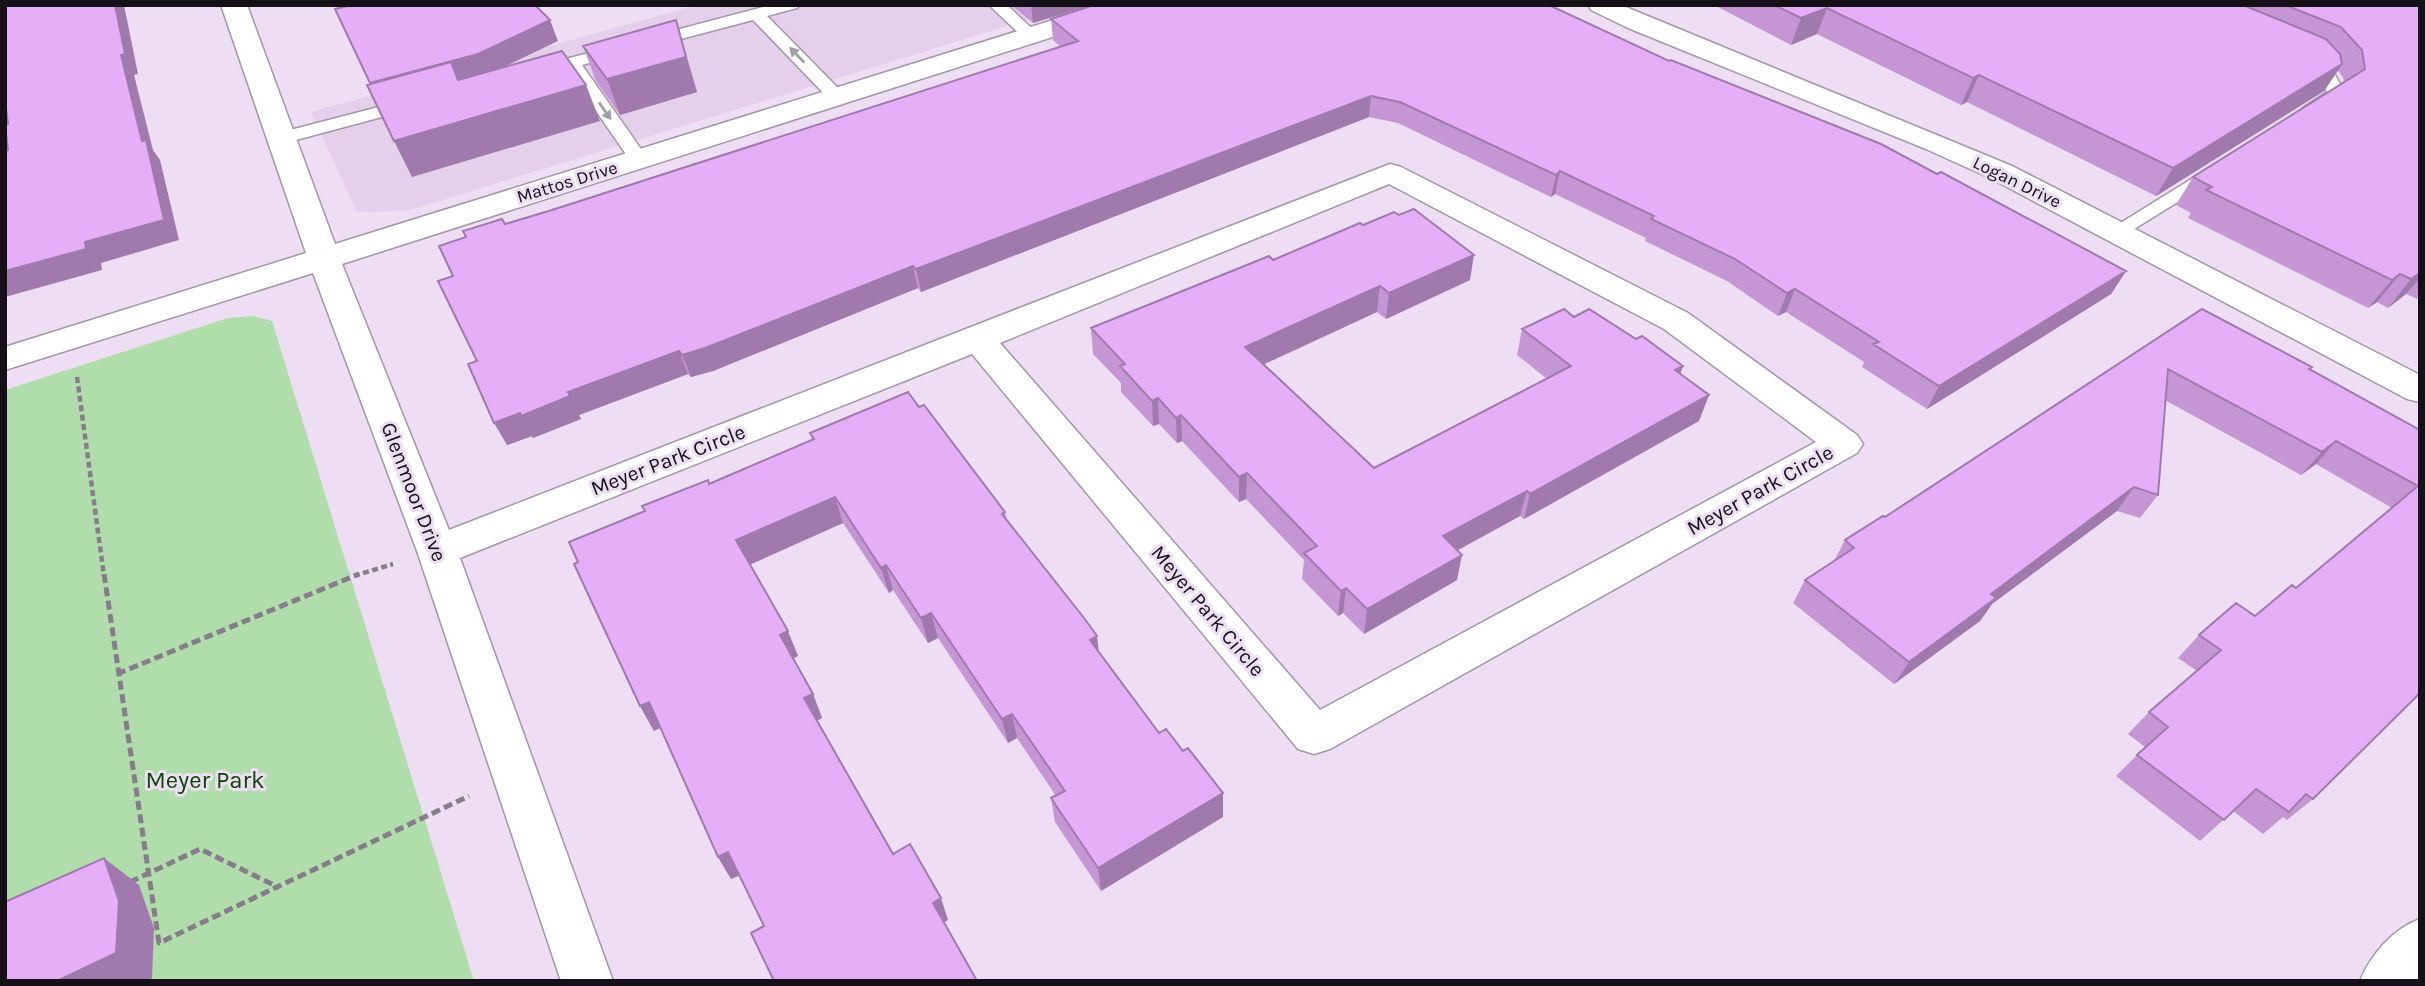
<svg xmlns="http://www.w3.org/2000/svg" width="2425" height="986" font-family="Karla,sans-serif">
	<rect width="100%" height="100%" fill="#eddef3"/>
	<!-- built -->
	<path fill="#e4d0eb" d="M697,5H1075L407,211L357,212L311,112Z"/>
	<!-- green -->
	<path fill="#b1dcac" d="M253,316L272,321L474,981H5V390L228,318Z"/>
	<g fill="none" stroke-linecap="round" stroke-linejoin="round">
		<defs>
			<path id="lane" d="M771,5H799L797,8L767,16L843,93L846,97L843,101H831L753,20L582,65L648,159L639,165L632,163L563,63L566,59Z
				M989,5H1007L1040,36L1038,40H1026Z
				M2308,52L2329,63L2345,94L2312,113L2303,108L2327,92L2317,71L2300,57Z
				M413,98L419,99L422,103L419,107L281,144L272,138L275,134Z
				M2214,165L2221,167L2223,171L2221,175L2123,236H2109L2106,232Z"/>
			<path id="street" d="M221,5H247L335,244L1101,5H1140L1137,10L342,264L449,530L1390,164L1401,167L1688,313L1857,435L1863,444L1857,453L1330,749L1314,754L1298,749L972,354L460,558L613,981H561L417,551L313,273L5,370V347L306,253ZM1389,184L1664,329L1816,442L1320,710L1000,343Z
				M1588,5H1621L2012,166L2420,375V402L2407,399L1990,178L1926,149L1628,28L1591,10Z
				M2420,919V981H2360C2371,954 2393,929 2420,919Z"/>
		</defs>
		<!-- lane casing -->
		<use href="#lane" stroke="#a495a9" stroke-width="3"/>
		<!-- street casing -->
		<use href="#street" stroke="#a495a9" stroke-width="3"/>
		<!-- path-far1 -->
		<path stroke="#867c8a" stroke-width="4.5" stroke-dasharray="6 3.5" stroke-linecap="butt" d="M77,377L104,576
			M354,576L393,564"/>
		<!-- path -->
		<path stroke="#867c8a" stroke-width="5" stroke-dasharray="9 4.5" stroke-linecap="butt" d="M104,574L159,943L469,796
			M117,674L359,574
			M130,882L200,849L278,887"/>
		<!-- lane -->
		<use href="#lane" fill="#fff" fill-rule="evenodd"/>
		<!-- street -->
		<use href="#street" fill="#fff" fill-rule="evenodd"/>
	</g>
	<!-- wall -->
	<path fill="#c596d4" d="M1011,5H1092L1033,23Z
		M1714,5H2420V300L2406,294L2388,308L2377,302L2368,308L2188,218L2191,213L2176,205L2193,177L2344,83L2343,77L2338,71L2324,91L2156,196L1967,102L1961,105L1817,34L1791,45Z
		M1051,19L1669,61L1937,174L2126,271L2111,294L1927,409L1862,367L1864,362L1786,312L1778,316L1727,281L1645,241L1646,238L1555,194L1551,197L1398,123L1369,117L921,292L918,288L713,371L691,377L688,374L579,415L581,419L533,438L532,436L507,445L477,361L453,276L505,224L1061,47L1053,40Z
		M583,46L686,55L697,92L620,115L596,81Z
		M1273,260L1470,280L1386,319L1377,312L1264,364L1374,468L1547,379L1517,355L1522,329L1574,317L1636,339L1683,366L1680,374L1699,421L1524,519L1520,516L1458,550L1457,580L1364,634L1343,613L1338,616L1302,579L1304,560L1246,499L1239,502L1182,441L1177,443L1159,424L1153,426L1121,392V383L1093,354L1091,328Z
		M2202,309L2312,367L2310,370L2420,430V693L2313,799L2287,820L2283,817L2263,834L2233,811L2200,841L2116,776L2145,747L2128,734L2149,712L2197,671L2178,658L2199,635L2255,616L2296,588L2392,508L2316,464L2301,475L2165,400L2158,495L2140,518L2117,511L1992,604L1980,621L1894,684L1793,603L1805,580L1834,561L1845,540L1885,517Z
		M810,433L1005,512L1007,520L1099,652L1223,817L1101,891L1055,822L1051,798L1056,796L1017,738L1008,743L938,638L928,643L893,590L889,593L843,523L750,564L798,656L793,658L813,694L822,718L817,721L893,854L948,920L764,926L739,875L731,879L718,857L660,728L654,731L640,706L578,562L709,484L812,440Z"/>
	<!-- shaded-wall -->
	<path fill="#a07aad" d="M115,5H124L138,74L134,75L153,150L160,160L179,240L101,263L102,270L5,297V271L85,242L142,141L121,55Z
		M1031,5H1092L1033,23Z
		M1827,8L1817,34L1791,45L1801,18Z
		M550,20L558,41L487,75L380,103L370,83Z
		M676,20L697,92L620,115L607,79Z
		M2342,64L2324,91L2156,196L2173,168Z
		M1979,75L1967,102L1961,105L1973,78Z
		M586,85L600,121L412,177L394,141Z
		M1371,96L1369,117L921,292L916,269Z
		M1560,171L1555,194L1551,197L1556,175Z
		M1474,255L1470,280L1386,319L1389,293Z
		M913,266L918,288L713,371L691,377L682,355Z
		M2126,271L2111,294L1927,409L1939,386Z
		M2420,273V278L2406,294L2388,308L2411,279Z
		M2400,274L2377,302L2368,308L2392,280Z
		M1380,286L1377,312L1245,373V347Z
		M1795,289L1786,312L1778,316L1787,293Z
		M679,351L688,374L579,415L581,419L533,438L532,436L507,445L494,423L520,413L568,392Z
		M1683,366L1674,391L1675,370Z
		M1709,395L1699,421L1524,519L1530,494Z
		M1158,398L1159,424L1153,426L1152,401Z
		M1181,415L1182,441L1177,443L1176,418Z
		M2336,441L2316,464L2301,475L2322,452Z
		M1247,473L1246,499L1239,502V477Z
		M2134,487L2117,511L1992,604L1980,621L1894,684L1909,662L1991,594Z
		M1527,491L1520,516L1438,561L1443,536Z
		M835,497L843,523L747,566L736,540Z
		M1462,555L1457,580L1364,634L1367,609Z
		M886,565L893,590L889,593L881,568Z
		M1346,588L1343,613L1338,616L1341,591Z
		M931,613L938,638L928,643L921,618Z
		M788,631L798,656L790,660L780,635Z
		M1097,636L1100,662L1090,640Z
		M813,694L822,718L814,722L804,698Z
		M649,702L662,727L654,731L640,706Z
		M1012,714L1017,738L1008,743L1002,719Z
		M1223,793V817L1101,891L1098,868Z
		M728,852L741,875L731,879L718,857Z
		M104,858L139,885L154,928L152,978L147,981H57Z
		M941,898L948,920L940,925L933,903Z"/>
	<!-- building -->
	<path fill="#e5aff7" stroke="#a07aad" stroke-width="2" d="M8,5H115L125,54L121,55L142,141L146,140L164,220L85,242L86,249L5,271V151L8,150L5,125L8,124L5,101V6Z
		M352,5H535L550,20L478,54L370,83L335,9Z
		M1094,5H1549L1669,61L1671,60L1881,144L1937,174L1941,172L2126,271L1939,386L1873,344L1879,342L1795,289L1787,293L1735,259L1651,219L1654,216L1560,171L1556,175L1400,102L1371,96L916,269L913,266L705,348L682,355L679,351L568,392L570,396L521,416L520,413L494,423L468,364L477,361L438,281L453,276L439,246L466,237L463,231L502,219L505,224L549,211L1078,41L1051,19Z
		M1774,5H2243L2326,39L2340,54L2342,64L2173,168L1979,75L1973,78L1827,8L1801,18Z
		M2285,5H2420V273L2411,279L2400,274L2392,280L2206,190L2212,187L2193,177L2365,69L2362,50L2341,27Z
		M676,20L686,57L607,79L583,46Z
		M562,51L586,85L394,141L367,85L451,62L458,80Z
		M1414,209L1474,255L1389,293L1380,286L1245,347L1374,468L1571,366L1522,329L1564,309L1574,317L1589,309L1636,339L1642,336L1683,366L1675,370L1709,395L1530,494L1527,491L1443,536L1462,555L1367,609L1346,588L1341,591L1304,553L1317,546L1247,473L1239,477L1181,415L1176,418L1158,398L1152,401L1120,366L1125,364L1091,328L1269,256L1273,260L1360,223L1363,225L1394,212L1399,215Z
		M2202,309L2312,367L2309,369L2420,430V693L2313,799L2306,794L2289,812L2256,789L2224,820L2137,755L2168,727L2149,712L2221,650L2199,635L2236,603L2255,616L2292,585L2296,588L2418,486L2336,441L2322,452L2168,369L2158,495L2134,487L1991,594L1996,598L1909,662L1805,580L1854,548L1845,540L1883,516L1885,517Z
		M908,392L919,407L924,405L1005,512L1002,514L1084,618L1097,636L1090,640L1159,733L1166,729L1183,751L1188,748L1223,793L1098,868L1051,798L1065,791L1012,714L1002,719L931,613L921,618L886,565L881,568L835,497L736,540L788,631L780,635L813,694L804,698L893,854L910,844L941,898L933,903L976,979L974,981H774L751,933L764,926L728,852L718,857L649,702L640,706L574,564L578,562L569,542L645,511L642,506L708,480L709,484L814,439L810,433Z
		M104,858L119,901L116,953L57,981H5V902Z"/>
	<!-- one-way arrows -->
	<defs><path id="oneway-solid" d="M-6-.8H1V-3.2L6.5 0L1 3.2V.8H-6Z" transform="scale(1.75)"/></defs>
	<g fill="#a19fa2">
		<use href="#oneway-solid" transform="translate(797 55) rotate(-134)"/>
		<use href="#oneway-solid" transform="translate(605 111) rotate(55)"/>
	</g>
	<g text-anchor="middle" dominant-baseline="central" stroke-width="6" stroke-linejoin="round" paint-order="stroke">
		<!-- far-street labels -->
		<g font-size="18" fill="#150f17" stroke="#eddef3">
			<text transform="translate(567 182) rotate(-17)">Mattos Drive</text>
			<text transform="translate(2017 182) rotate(26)">Logan Drive</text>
		</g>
		<!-- street labels -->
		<g font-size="21" fill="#150f17" stroke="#eddef3">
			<text transform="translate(668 460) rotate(-21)">Meyer Park Circle</text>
			<text transform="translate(1760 490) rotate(-29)">Meyer Park Circle</text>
			<text transform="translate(414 492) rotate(69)">Glenmoor Drive</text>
			<text transform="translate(1208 611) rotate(50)">Meyer Park Circle</text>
		</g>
		<!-- near-park labels -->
		<g font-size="24" fill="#084903" stroke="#eddef3">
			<text x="205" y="780">Meyer Park</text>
		</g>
	</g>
	<!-- border -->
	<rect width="2425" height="986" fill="none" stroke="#150f17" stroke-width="14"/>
</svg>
